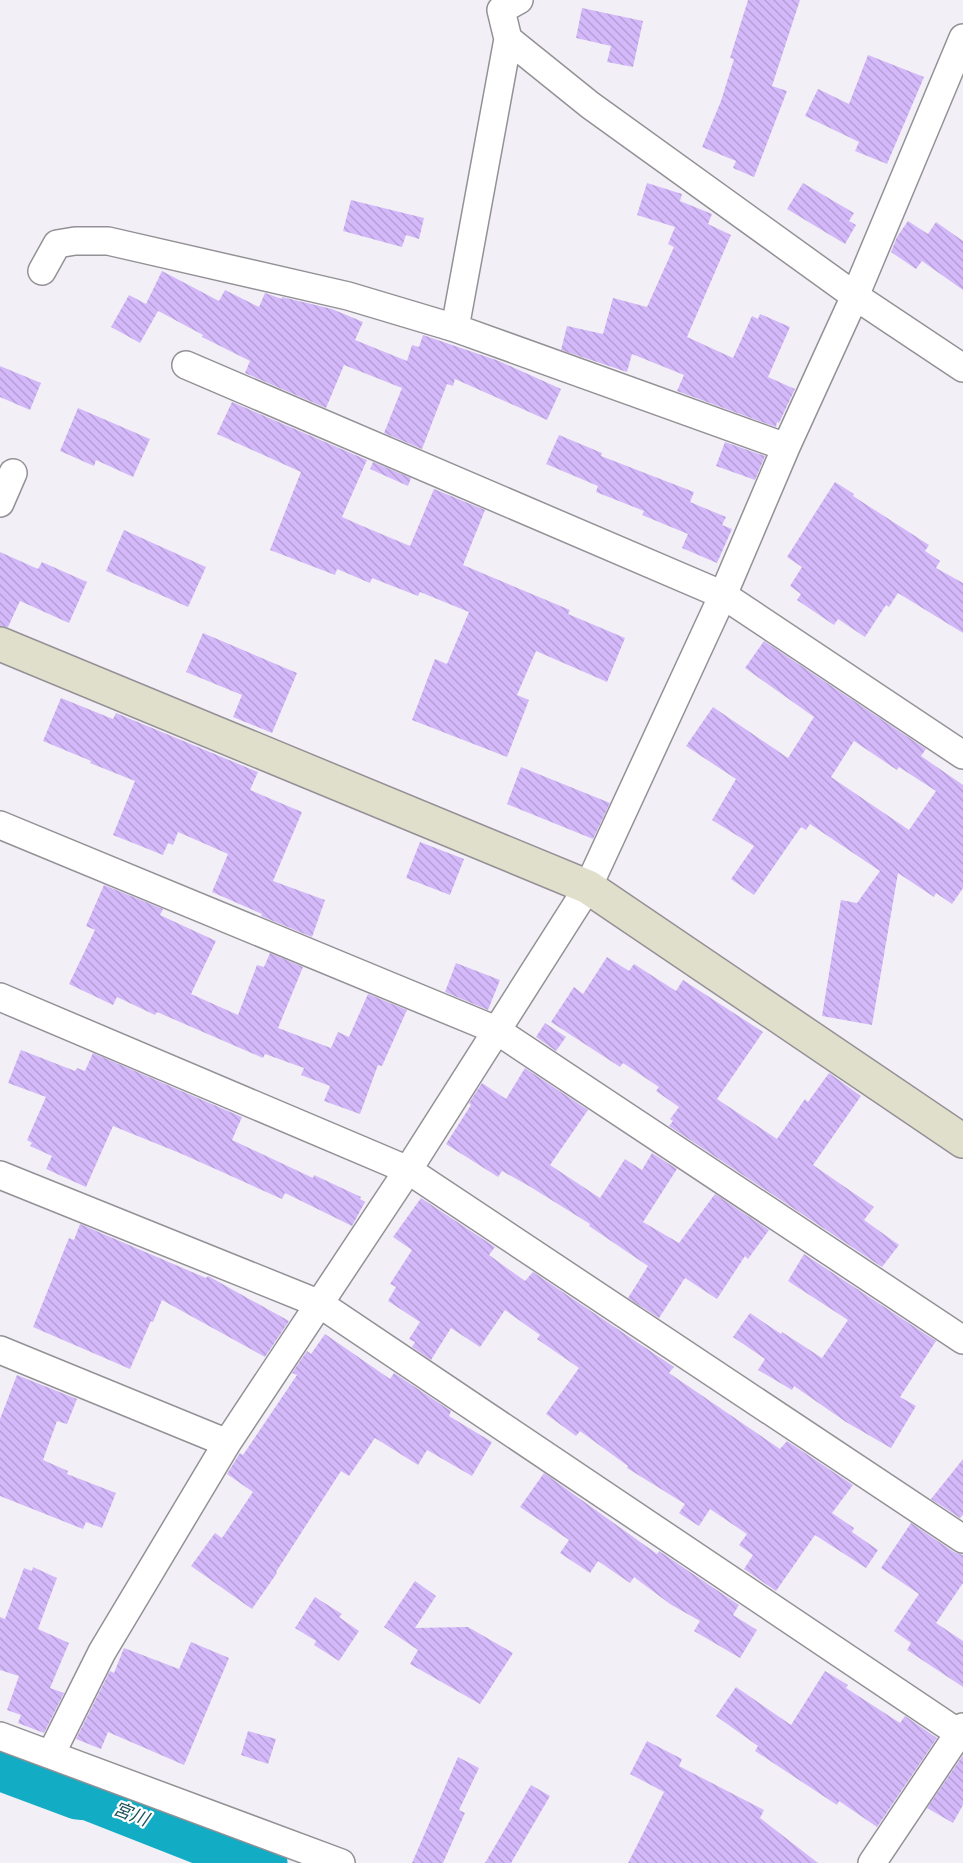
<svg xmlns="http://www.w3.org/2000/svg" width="963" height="1863" font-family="'Varela Round','Noto Sans JP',sans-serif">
	<defs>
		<pattern id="building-back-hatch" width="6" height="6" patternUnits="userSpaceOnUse" patternTransform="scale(1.5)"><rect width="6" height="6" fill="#d4b9fa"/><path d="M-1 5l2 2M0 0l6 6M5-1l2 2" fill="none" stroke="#b69fd6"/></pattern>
	</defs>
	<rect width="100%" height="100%" fill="#f2f0f6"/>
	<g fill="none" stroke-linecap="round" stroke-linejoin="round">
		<!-- river -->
		<path stroke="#12acc4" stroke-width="51" d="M0,1765L78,1794L89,1795L262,1863"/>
	</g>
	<!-- building -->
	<path fill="url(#building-back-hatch)" fill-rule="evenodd" d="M748,0H800L772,86L787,91L754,177L733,168L736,161L702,147L721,101L734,59L730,58Z
		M582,8L643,21L633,67L607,62L611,46L576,38Z
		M868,55L924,77L887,164L855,151L859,142L805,116L818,89L849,104Z
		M647,183L682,194L680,201L712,214L708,224L731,235L687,337L733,358L752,316L758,319L760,314L790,327L768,377L795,389L779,423L777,422L776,427L677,391L684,375L632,354L627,372L561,350L567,326L603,334L613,298L647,307L674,247L668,244L675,227L637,215Z
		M803,183L854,213L849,221L856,225L845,244L787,209Z
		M351,200L424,218L419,239L406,235L402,247L343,231Z
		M908,221L928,234L936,222L963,241V290L922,261L916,269L891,252L897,237Z
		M162,271L219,301L225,290L259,307L265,293L282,299V297L332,309L363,322L355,340L407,361L412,345L419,347L423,335L499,361L561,389L547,420L455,379L453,386L447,384L422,449L384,433L402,388L344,365L326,408L245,373L250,361L202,337L203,335L151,307L158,311L140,343L111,327L129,295L146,304Z
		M0,366L41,383L30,410L0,397Z
		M232,402L367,460L342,517L360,525L410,546L434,489L485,510L463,565L570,610L568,614L625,638L607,682L536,651L517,695L529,700L507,757L412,720L435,659L447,664L469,612L420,592L418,596L372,578L370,583L337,569L335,575L270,550L301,472L217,434Z
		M78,408L150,439L133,477L96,460L94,466L60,451Z
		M559,435L602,453L601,456L694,492L690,502L726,517L722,525L732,529L717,563L682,548L688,534L642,515L644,511L596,492L598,486L546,464Z
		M725,442L765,456L755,480L716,466Z
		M373,462L411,478L408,486L370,469Z
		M835,482L854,494L853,496L929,545L925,551L940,561L936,568L963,583V633L898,593L889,607L886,605L865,637L838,619L834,625L797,600L801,594L790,586L802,567L787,557Z
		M124,530L206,567L188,607L106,571Z
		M0,552L38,569L42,562L87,582L69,623L20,601L8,627L0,626Z
		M203,633L297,673L272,733L233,717L242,695L186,672Z
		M764,641L926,749L921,756L963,785V888L952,904L936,893L934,897L898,873L872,1025L822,1016L841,900L857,903L880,871L810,824L806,830L801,827L754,895L731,879L754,846L712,820L736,779L686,746L713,707L788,758L814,717L745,668ZM854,741L897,770L899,767L936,791L909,830L831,777Z
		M61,698L113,719L116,713L258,772L250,790L302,812L273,881L325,900L312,937L261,916L262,914L212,892L228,854L178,832L173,845L168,843L163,855L113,835L135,781L90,763L91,761L43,741Z
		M521,767L610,803L593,839L507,804Z
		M420,842L464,859L450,895L406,878Z
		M104,885L163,909L160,915L216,941L191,994L238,1015L257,965L264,967L270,953L303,967L278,1028L331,1048L338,1032L349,1037L368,994L407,1010L382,1066L378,1065L360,1114L324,1101L330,1086L301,1075L304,1068L265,1054L263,1058L157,1012L155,1015L117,997L113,1005L69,984L95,930L86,926Z
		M607,957L629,971L634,964L676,991L683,980L763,1032L717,1099L777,1139L805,1099L808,1102L829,1073L861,1096L813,1165L874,1207L864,1220L899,1245L882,1267L669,1126L673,1121L670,1119L679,1107L656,1091L659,1087L623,1063L620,1067L551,1022L574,987L583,994Z
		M456,963L500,980L488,1010L445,992Z
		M545,1023L566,1037L556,1051L536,1037Z
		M21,1050L75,1071L77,1068L85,1071L93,1053L242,1117L232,1140L313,1178L314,1175L361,1197L360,1199L365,1202L352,1226L285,1193L282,1199L182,1154L113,1126L86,1187L46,1169L52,1156L30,1146L32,1143L27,1140L46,1097L8,1083Z
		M525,1068L588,1110L550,1165L600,1198L625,1159L642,1170L652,1153L677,1169L643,1222L679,1243L715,1194L769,1230L748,1259L745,1256L717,1299L685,1278L659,1318L628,1298L648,1266L589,1226L590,1224L529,1186L502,1171L498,1177L446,1144L471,1105L469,1103L482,1083L506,1099Z
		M421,1198L495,1247L489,1255L525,1281L533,1272L674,1367L669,1373L780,1449L787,1441L853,1485L832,1513L854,1528L852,1532L878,1550L866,1568L815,1535L776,1591L744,1569L753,1555L739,1545L747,1534L710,1509L699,1526L679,1513L685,1504L627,1468L628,1466L580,1431L576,1436L546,1414L579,1368L537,1339L540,1335L505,1310L480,1347L451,1328L431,1360L412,1347L415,1342L409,1339L420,1322L388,1301L396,1287L390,1284L412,1250L393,1237Z
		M80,1224L206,1278L208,1276L289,1321L265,1357L162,1300L153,1322L151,1321L130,1369L33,1327L69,1238L74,1240Z
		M804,1254L936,1341L900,1397L916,1406L891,1448L846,1422L794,1386L792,1390L758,1370L765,1359L733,1337L750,1313L781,1334L782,1332L822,1358L848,1320L788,1281Z
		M325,1334L390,1379L394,1373L451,1411L449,1416L492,1442L472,1476L427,1450L418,1465L375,1438L349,1476L341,1471L276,1572L277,1573L252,1609L191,1566L215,1533L222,1538L253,1492L227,1474L240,1453L243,1455L297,1375L292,1373L307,1351L311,1354Z
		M17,1375L77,1399L67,1424L57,1421L43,1460L68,1471L67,1474L116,1493L102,1528L86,1522L83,1529L0,1496V1419Z
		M963,1459V1515L960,1518L931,1499Z
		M544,1473L657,1554L659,1551L739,1605L733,1615L757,1630L740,1658L694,1631L700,1621L670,1604L634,1577L630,1583L598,1561L590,1573L560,1553L569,1540L520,1507Z
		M911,1523L954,1552L963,1555V1583L936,1623L963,1641V1687L907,1650L911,1643L894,1631L919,1594L881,1568Z
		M33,1567L57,1578L38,1629L69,1643L50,1688L64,1693L44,1733L18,1723L21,1715L7,1710L19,1676L0,1670V1617L5,1619L24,1568L32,1571Z
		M415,1581L436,1596L415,1628L468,1627L513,1653L480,1704L410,1664L418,1650L384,1627Z
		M315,1597L342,1614L339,1617L359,1631L339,1661L314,1645L316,1641L295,1628Z
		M191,1642L229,1658L184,1765L108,1732L101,1749L76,1739L110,1671L114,1673L124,1648L179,1669Z
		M825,1671L848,1685L846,1688L900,1723L905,1716L937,1738L877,1827L839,1801L837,1805L755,1751L758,1746L716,1716L736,1687L791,1725Z
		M248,1731L276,1739L268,1764L241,1755Z
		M647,1741L682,1759L679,1766L764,1810L760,1818L818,1863H628L664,1792L630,1774Z
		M963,1755V1805L953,1823L927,1808Z
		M458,1757L479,1768L459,1810L465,1813L443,1863H412Z
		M531,1785L550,1796L511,1863H485Z"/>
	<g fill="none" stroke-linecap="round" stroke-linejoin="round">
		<defs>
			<path id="street" d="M519,0L501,10L508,39L590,105L855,296L963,368
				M42,271L57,244L75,241H108L348,296L455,328L786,447
				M455,328L508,39
				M186,365L723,595L963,755
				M0,503L13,473
				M0,825L496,1030L963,1340
				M0,997L408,1170L963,1539
				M0,1175L320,1304L963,1736
				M0,1350L227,1443
				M0,1736L341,1863
				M51,1754L102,1652L227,1443L408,1170L588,887L723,595L786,447L855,296L963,38
				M872,1863L963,1727"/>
			<path id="secondary" d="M0,644L588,887L963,1141"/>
		</defs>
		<!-- street casing -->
		<use href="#street" stroke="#939196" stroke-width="30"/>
		<!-- secondary casing -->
		<use href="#secondary" stroke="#939196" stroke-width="36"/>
		<!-- street -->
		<use href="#street" stroke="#fff" stroke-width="27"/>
		<!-- secondary -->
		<use href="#secondary" stroke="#dfdfcb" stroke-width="33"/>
	</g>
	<g text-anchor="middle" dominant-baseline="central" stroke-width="4.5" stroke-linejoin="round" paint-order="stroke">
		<!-- water labels -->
		<g font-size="18" font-style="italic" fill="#1a515b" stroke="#fff">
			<text transform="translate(131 1814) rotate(21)">宮川</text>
		</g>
	</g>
</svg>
